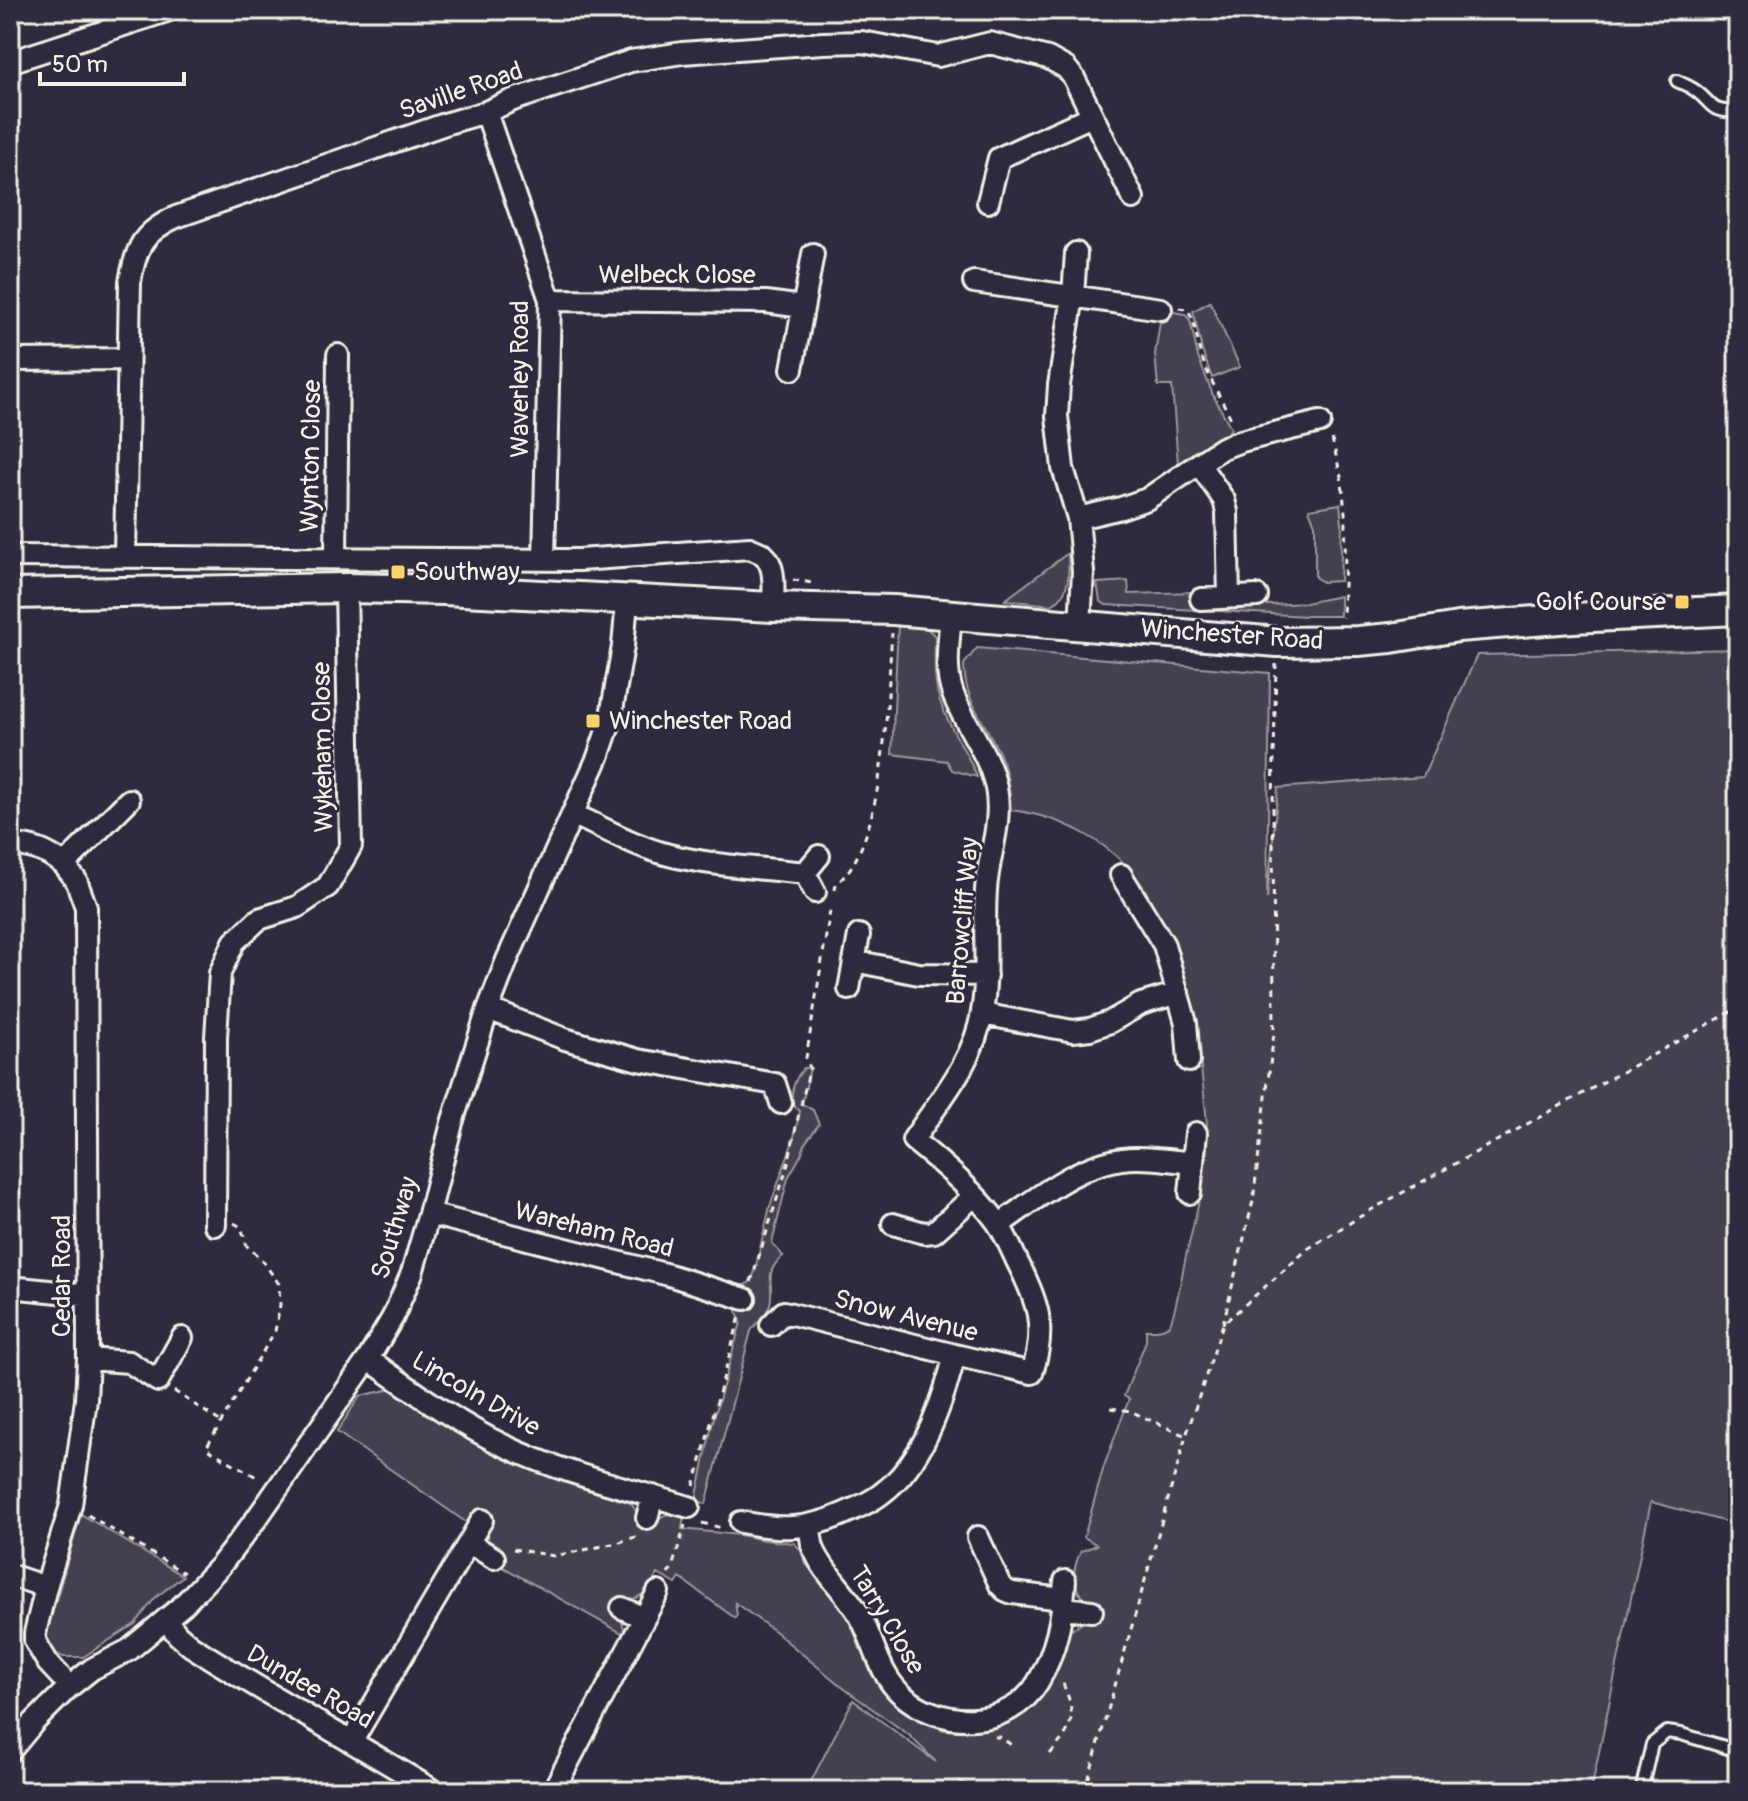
<svg xmlns="http://www.w3.org/2000/svg" width="1748" height="1801" font-family="Pangolin,sans-serif">
	<rect width="100%" height="100%" fill="#2f2a3d"/>
	<filter id="ink" filterUnits="userSpaceOnUse"><feTurbulence type="fractalNoise" baseFrequency=".0125" numOctaves="2"/><feDisplacementMap in="SourceGraphic" scale="16" xChannelSelector="R" yChannelSelector="G"/><feConvolveMatrix kernelMatrix="1 2 1 2 8 2 1 2 1" color-interpolation-filters="sRGB"/></filter>
	<g filter="url(#ink)">
		<!-- green -->
		<path fill="#454050" stroke="#9c989c" stroke-width="2" d="M1210,302L1240,367L1212,378L1202,350L1193,311Z
			M1168,311L1185,314L1190,320L1198,357L1213,395L1231,428L1227,435L1195,451L1178,464L1172,386H1158L1155,354L1160,322H1167Z
			M1340,504L1342,524L1340,581L1322,582L1315,577V525L1309,509Z
			M1068,553C1069,573 1071,593 1052,605L1005,600Z
			M1128,581L1129,594L1196,592L1197,609L1305,603L1340,596V616H1308L1106,605L1100,601L1097,583Z
			M898,624L925,626L935,636C935,656 933,678 939,698C947,726 967,750 977,777L952,770L947,761L892,754Z
			M977,648L1270,673L1267,899L1278,788L1423,777L1477,655L1738,649V1525L1651,1502L1591,1791H980L958,1780L965,1787L975,1791H806L853,1700L936,1762L909,1735L846,1690L773,1630L735,1603L737,1615L735,1618L680,1578L676,1584L658,1574C649,1589 640,1603 621,1598L613,1614C622,1619 624,1624 624,1634L620,1632L494,1562L488,1540V1525H470L337,1432L360,1396L387,1390L391,1385L628,1499L636,1511V1519L652,1526C661,1513 670,1513 684,1515L682,1529L740,1535L764,1540L794,1543L800,1549L806,1564L843,1612L853,1628L860,1649H863L870,1671L882,1691L909,1714L944,1730L966,1731L987,1728L1012,1719L1037,1701L1056,1671L1064,1653L1070,1631L1085,1620L1095,1621L1097,1602C1069,1598 1071,1571 1081,1551L1097,1545L1084,1537L1104,1466L1129,1399L1124,1396L1146,1341V1330C1154,1330 1163,1331 1169,1325C1175,1319 1184,1261 1188,1248C1196,1214 1205,1181 1207,1146C1209,1121 1203,1093 1201,1067C1198,1041 1196,1014 1188,989C1182,967 1172,947 1163,927C1157,914 1151,900 1144,888C1114,843 1064,817 1011,810C1010,791 1008,773 1000,755C986,722 964,702 964,664Z
			M804,1068H810L802,1104L813,1110L819,1124L806,1142L801,1155L788,1178L772,1243L783,1256C762,1274 775,1283 770,1304C767,1315 757,1322 751,1331L706,1504L696,1500L712,1425L741,1322C735,1309 735,1301 740,1287L749,1283L754,1274L770,1206L793,1141L800,1111L791,1103C792,1089 794,1079 804,1068Z
			M81,1514L183,1576L155,1598L135,1624L83,1657H63L56,1653L50,1645L47,1636L48,1628Z"/>
		<g fill="none" stroke-linecap="round" stroke-linejoin="round">
			<defs>
				<path id="lane" d="M1677,81C1683,84 1691,87 1696,91C1716,106 1707,111 1738,112
					M1641,1791L1652,1744L1667,1732L1681,1734L1738,1751"/>
				<path id="street" d="M10,62L170,10
					M486,112L550,300L544,560
					M988,202L999,158L1092,116
					M1076,253L1073,296L1059,385L1057,416L1063,468L1078,518L1083,572L1080,624
					M974,282L1161,309
					M550,300L766,302L803,307
					M10,360L128,359
					M792,369L813,254
					M1199,464L1224,500L1227,512L1229,597
					M1078,518L1121,508L1147,499L1222,448L1241,441L1320,422
					M10,556L579,560L750,548C751,549 762,553 763,554C777,566 773,591 773,607
					M125,556L130,282C136,247 143,232 176,217L448,123L486,112L513,100L631,61L682,53L823,43L862,42L938,56L990,43L1048,58L1066,68L1074,78L1133,198
					M336,558L338,355
					M1201,599L1257,596
					M572,814C604,828 636,847 669,855C713,866 760,868 805,873L819,856
					M10,845C31,845 48,851 64,865L129,800
					M805,873L815,892
					M1121,875L1164,945L1186,1023L1189,1061
					M854,961L919,974L986,975
					M849,989L859,935
					M488,1009L565,1039L638,1060L775,1084L781,1103
					M982,1014L1073,1031L1090,1029L1110,1022L1141,1004L1178,993
					M1190,1193L1196,1133
					M429,1214L669,1275L745,1299
					M893,1224L924,1233L934,1232L974,1196
					M215,1225L216,1037L220,973L234,942L259,919L297,907L328,886L351,846L346,588
					M999,1225C1039,1196 1085,1158 1137,1158C1156,1158 1175,1161 1193,1163
					M10,1287L88,1295
					M771,1325L784,1312L955,1355L1032,1373C1047,1327 1038,1302 1017,1261C1011,1248 1005,1234 997,1222C975,1192 942,1163 913,1140C939,1101 975,1060 982,1012C989,972 983,931 986,890C988,856 1003,823 996,788C989,753 965,726 953,694C944,670 949,640 951,615
					M88,1359L129,1362L158,1381L182,1338
					M368,1359C411,1389 455,1422 503,1445C561,1473 627,1488 689,1507
					M647,1518L653,1496
					M741,1522C779,1530 807,1530 843,1514C856,1508 870,1503 881,1494C923,1463 942,1404 955,1355
					M809,1526C811,1534 811,1543 814,1550C825,1575 847,1593 860,1616C874,1641 878,1671 899,1692C937,1729 1009,1731 1038,1682C1057,1650 1062,1617 1065,1581
					M978,1537L1000,1585L1005,1590L1012,1593L1063,1599
					M469,1543L494,1558
					M10,1575L46,1587
					M622,1608L644,1618
					M1063,1608L1092,1611
					M166,1620L178,1635L191,1646C271,1697 354,1742 434,1791
					M61,1677L48,1663L35,1641V1633L46,1587L71,1505L86,1400L88,1359L86,907L76,880L64,865
					M352,1741L482,1520
					M10,1751L34,1722L68,1688L92,1669L129,1650L183,1605L220,1566L257,1518L368,1359L393,1317L412,1273L429,1214L452,1123L488,1009L507,960L598,757L610,722L623,646L627,601
					M553,1791L658,1592"/>
				<path id="secondary" d="M10,594L346,588L444,590L773,607L894,610L1278,642L1358,641L1391,638L1458,627L1573,618L1738,610"/>
			</defs>
			<!-- lane casing -->
			<use href="#lane" stroke="#f4f1e8" stroke-width="16"/>
			<!-- street casing -->
			<use href="#street" stroke="#f4f1e8" stroke-width="26"/>
			<!-- secondary casing -->
			<use href="#secondary" stroke="#f4f1e8" stroke-width="34"/>
			<!-- path -->
			<path stroke="#f4f1e8" stroke-width="3" stroke-dasharray="6 6" stroke-linecap="butt" d="M1179,308L1187,309C1197,323 1196,342 1202,358C1210,381 1223,401 1233,423
				M1332,439L1342,481L1346,524L1343,618
				M793,580L813,583
				M835,890L836,884C886,846 887,694 892,633
				M801,1105L810,1068L806,1058L831,905
				M234,1223L241,1227L247,1246L262,1260L279,1284L280,1305L275,1331L206,1448L260,1479
				M751,1282L788,1164L799,1113
				M1223,1324L1253,1201L1274,1033L1273,803L1276,664
				M174,1391L221,1422
				M1111,1408L1130,1411L1186,1436
				M694,1486L740,1316
				M88,1515L184,1573
				M702,1523L722,1528
				M513,1549L555,1556L617,1543L638,1536
				M668,1574L672,1568L685,1525
				M995,1737H1000L1013,1746
				M1050,1754C1064,1737 1075,1727 1070,1703C1068,1694 1063,1688 1063,1679
				M963,1791L965,1787L983,1791
				M1085,1791L1186,1436L1223,1324L1309,1248L1371,1210L1738,1008"/>
			<!-- lane -->
			<use href="#lane" stroke="#2f2a3d" stroke-width="10"/>
			<!-- street -->
			<use href="#street" stroke="#2f2a3d" stroke-width="20"/>
			<!-- secondary -->
			<use href="#secondary" stroke="#2f2a3d" stroke-width="28"/>
		</g>
	</g>
	<!-- markers -->
	<g fill="#ffd166" stroke="#2f2a3d" stroke-width="3">
		<rect x="390" y="564" width="16" height="16" rx="4"/>
		<rect x="1674" y="594" width="16" height="16" rx="4"/>
		<rect x="585" y="713" width="16" height="16" rx="4"/>
	</g>
	<g text-anchor="middle" dominant-baseline="central" stroke-width="6" stroke-linejoin="round" paint-order="stroke">
		<!-- street labels -->
		<g font-size="26" fill="#f4f1e8" stroke="#2f2a3d">
			<text transform="translate(461 91) rotate(-19)">Saville Road</text>
			<text x="677" y="275">Welbeck Close</text>
			<text transform="translate(520 379) rotate(-90)">Waverley Road</text>
			<text transform="translate(311 456) rotate(-89)">Wynton Close</text>
			<text transform="translate(1232 635) rotate(4)">Winchester Road</text>
			<text transform="translate(323 747) rotate(-91)">Wykeham Close</text>
			<text transform="translate(963 921) rotate(-85)">Barrowcliff Way</text>
			<text transform="translate(395 1228) rotate(-73)">Southway</text>
			<text transform="translate(594 1230) rotate(14)">Wareham Road</text>
			<text transform="translate(62 1276) rotate(-90)">Cedar Road</text>
			<text transform="translate(906 1316) rotate(14)">Snow Avenue</text>
			<text transform="translate(476 1394) rotate(30)">Lincoln Drive</text>
			<text transform="translate(887 1620) rotate(59)">Tarry Close</text>
			<text transform="translate(310 1687) rotate(30)">Dundee Road</text>
		</g>
		<!-- poi labels -->
		<g font-size="26" fill="#f4f1e8" stroke="#2f2a3d" text-anchor="start">
			<text x="414" y="572">Southway</text>
			<text x="1666" y="602" text-anchor="end">Golf Course</text>
			<text x="609" y="721">Winchester Road</text>
		</g>
	</g>
	<!-- margin -->
	<rect width="1748" height="1801" fill="none" stroke="#2f2a3d" stroke-width="40"/>
	<rect x="20" y="20" width="1708" height="1761" fill="none" stroke="#f4f1e8" stroke-width="3" filter="url(#ink)"/>
	<!-- scale -->
	<path d="M40 72v12h144v-12" fill="none" stroke="#f4f1e8" stroke-width="4"/>
	<text x="52" y="72" font-size="24" fill="#f4f1e8" stroke="#2f2a3d" stroke-width="6" paint-order="stroke">50 m</text>
</svg>
